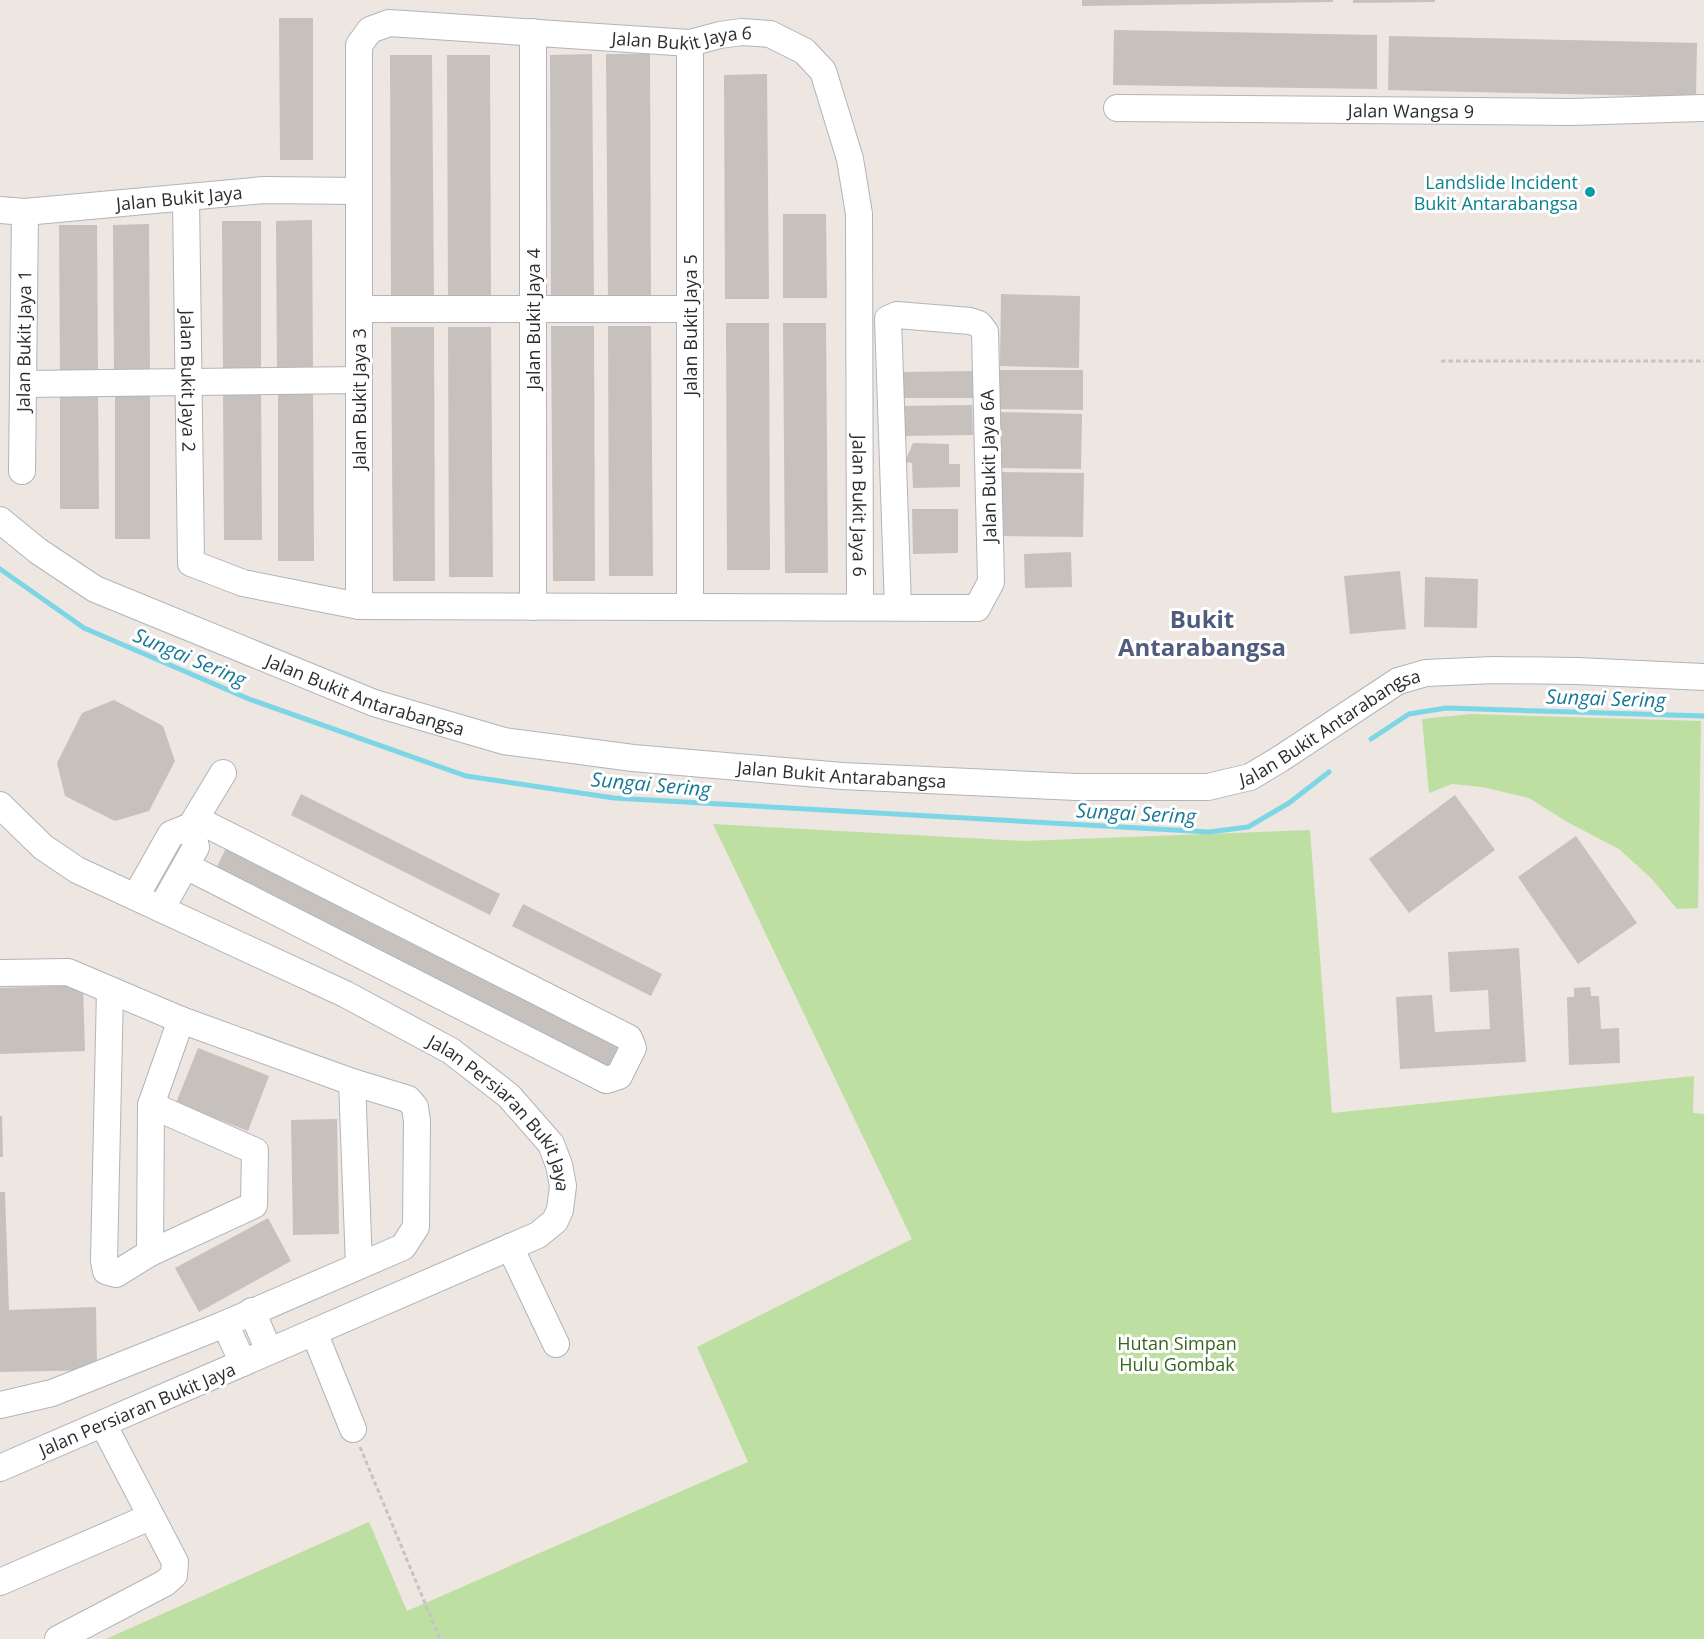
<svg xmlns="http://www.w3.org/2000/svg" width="1704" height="1639" font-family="'Open Sans',sans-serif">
	<rect width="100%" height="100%" fill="#ede6e1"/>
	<!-- green -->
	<path fill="#bddfa2" d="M1470,714L1701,721L1698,908L1677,909L1651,878L1619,849L1569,823L1529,798L1482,787L1452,784L1429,793L1422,719Z
		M713,824L1024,841L1310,830L1332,1113L1694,1076L1693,1113L1704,1114V1639H106L369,1522L407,1611L748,1462L697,1347L912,1239Z"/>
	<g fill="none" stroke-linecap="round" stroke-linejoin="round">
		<!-- stream -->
		<path stroke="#7dd6e6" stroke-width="5" d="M0,569L84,628L249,699L466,776L614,798L1209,832L1248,827L1289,803L1329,772
			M1371,739L1409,714L1446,708L1704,716"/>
	</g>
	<!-- building -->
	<path fill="#c6c1bc" d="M1082,0H1333V2L1082,6Z
		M1353,0H1435V2L1353,3Z
		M279,18H313V160H280Z
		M1114,30L1377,35V89L1113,85Z
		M1389,36L1697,43L1696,97L1388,90Z
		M592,54L594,301L551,302L550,55Z
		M606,54H650L651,301H608Z
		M390,55H432L434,302H391Z
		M447,55H490L491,302H448Z
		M767,74L769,299H725L724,75Z
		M783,214H826L827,298H783Z
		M312,220L313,374H277L276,221Z
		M222,221H261V374L223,375Z
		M149,224L150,378H114L113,225Z
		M59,225H97L98,378L60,379Z
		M1001,294L1080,296L1079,368L1000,366Z
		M726,323H769L770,570H727Z
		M783,323H826L828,573H785Z
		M551,326H594L595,581H553Z
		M608,326H651L653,576H609Z
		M391,327H434L435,581H393Z
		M448,327H491L493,577H449Z
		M1000,370H1083V410L1000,409Z
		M973,371L974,398H902V372Z
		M223,386H261L262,540H224Z
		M278,386H313L314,561H278Z
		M60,390H98L99,509H60Z
		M115,390H150V539H115Z
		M972,405L973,435L900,436V406Z
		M1001,412L1082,414L1081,469L1000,468Z
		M913,443L949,444V464H960V487L913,488L912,463L905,462Z
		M1000,472L1084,473L1083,537L1000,536Z
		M912,509H958V553L913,554Z
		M1071,552L1072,587L1025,588L1024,554Z
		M1400,571L1406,629L1350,634L1344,576Z
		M1425,577L1478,579L1477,628L1424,627Z
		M114,700L163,726L175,761L149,811L115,821L65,796L57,763L82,713Z
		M301,794L500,894L490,915L291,815Z
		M1455,795L1495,850L1409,913L1369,859Z
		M1576,836L1637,923L1578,964L1518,877Z
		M226,848L624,1046L610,1075L212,877Z
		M523,904L662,974L651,996L512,926Z
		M1519,948L1526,1062L1400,1069L1396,997L1432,995L1435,1032L1490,1029L1488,990L1450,992L1448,952Z
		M83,985L85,1051L0,1054V988Z
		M1590,987L1591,996H1599L1601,1029L1619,1028L1620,1063L1569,1065L1567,997H1574V988Z
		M198,1048L269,1076L248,1131L176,1103Z
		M0,1116H2L3,1157H0Z
		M337,1119L339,1234L293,1235L291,1120Z
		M0,1192H5L9,1310L96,1307L97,1370L0,1372Z
		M268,1218L291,1261L199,1312L175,1268Z"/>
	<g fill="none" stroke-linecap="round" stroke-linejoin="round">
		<defs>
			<g id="minor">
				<path id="s1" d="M1117,108L1570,112L1704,108"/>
				<path id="s2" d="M186,198L191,563L243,583L359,606L977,608L991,582L985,332L979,324L970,321L897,315L888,319L898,607"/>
				<path id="s3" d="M0,210L25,212L264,190L359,191"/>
				<path d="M359,309H690"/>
				<path d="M23,384L359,380"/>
				<path id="s4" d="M22,471L25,212"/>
				<path id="s5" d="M0,520L38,551L95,589L374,703L504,741L633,758L842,776L1076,787H1208L1250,777L1280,759L1398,681L1426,673L1494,670L1577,671L1704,677"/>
				<path id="s6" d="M359,606V45L370,30L389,23L690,43L720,35L742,32L770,34L804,51L823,71L850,159L859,214L860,607"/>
				<path d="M533,607V32"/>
				<path d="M690,607V43"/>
				<path id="s7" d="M0,805L43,847L77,870L345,994L451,1051L509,1096L551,1144L559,1165L563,1186L560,1210L555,1221L538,1235L0,1468"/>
				<path d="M186,866L606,1080L619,1076L633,1048L629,1038L196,819"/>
				<path d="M136,896L171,834L191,826L223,773"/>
				<path d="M161,909L196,847L191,826"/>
				<path d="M0,973L68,972L181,1020L352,1082L408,1099L415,1107L417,1121L416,1227L403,1247L225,1324L52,1393L0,1405"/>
				<path d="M110,990L104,1261L106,1271L116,1274L150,1253L254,1205L255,1151L151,1105"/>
				<path d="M352,1082L359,1265"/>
				<path d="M510,1247L556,1344"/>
				<path d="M150,1253L151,1105L181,1020"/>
				<path d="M252,1311L269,1351"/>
				<path d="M225,1324L243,1363"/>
				<path d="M314,1332L353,1429"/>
				<path d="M0,1582L150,1517"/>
				<path d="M58,1639L165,1583L174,1575L175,1562L103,1424"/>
			</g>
		</defs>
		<!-- minor casing -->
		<use href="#minor" stroke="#b1b4bc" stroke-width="28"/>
		<!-- path -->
		<path stroke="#c4c4c4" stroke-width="3" stroke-dasharray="4.5 3" stroke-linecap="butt" d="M1441,361H1704
			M360,1447L440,1639"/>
		<!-- minor -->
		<use href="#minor" stroke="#fff" stroke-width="26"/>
	</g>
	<!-- markers -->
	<circle fill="#0f9aa8" stroke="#fff" stroke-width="2" cx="1590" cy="192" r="6"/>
	<g text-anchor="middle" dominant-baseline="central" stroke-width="6" stroke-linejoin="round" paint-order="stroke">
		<!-- street labels -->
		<g font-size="18" fill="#2d2d2d" stroke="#fff">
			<text stroke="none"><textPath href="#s6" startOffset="894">Jalan Bukit Jaya 6</textPath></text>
			<text stroke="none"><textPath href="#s1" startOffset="294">Jalan Wangsa 9</textPath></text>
			<text stroke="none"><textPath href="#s3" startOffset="180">Jalan Bukit Jaya</textPath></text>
			<text transform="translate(533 319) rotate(-90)">Jalan Bukit Jaya 4</text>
			<text transform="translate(690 325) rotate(-90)">Jalan Bukit Jaya 5</text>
			<text stroke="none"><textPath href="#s4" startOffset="130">Jalan Bukit Jaya 1</textPath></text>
			<text stroke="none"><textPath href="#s2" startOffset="183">Jalan Bukit Jaya 2</textPath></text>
			<text transform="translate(359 399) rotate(-90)">Jalan Bukit Jaya 3</text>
			<text transform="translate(988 466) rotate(-91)">Jalan Bukit Jaya 6A</text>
			<text stroke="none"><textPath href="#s6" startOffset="1488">Jalan Bukit Jaya 6</textPath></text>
			<text stroke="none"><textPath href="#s5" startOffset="408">Jalan Bukit Antarabangsa</textPath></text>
			<text stroke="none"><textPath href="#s5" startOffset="1398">Jalan Bukit Antarabangsa</textPath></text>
			<text stroke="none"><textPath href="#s5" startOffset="894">Jalan Bukit Antarabangsa</textPath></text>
			<text stroke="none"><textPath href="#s7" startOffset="598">Jalan Persiaran Bukit Jaya</textPath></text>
			<text transform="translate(137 1409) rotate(-23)">Jalan Persiaran Bukit Jaya</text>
		</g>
		<!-- culture labels -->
		<g font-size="18" fill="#0d838f" stroke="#fff" text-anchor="end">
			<text x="1578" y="182">Landslide Incident<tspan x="1578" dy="21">Bukit Antarabangsa</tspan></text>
		</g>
		<!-- park labels -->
		<g font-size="18" fill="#376621" stroke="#fff">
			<text x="1177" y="1343">Hutan Simpan<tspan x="1177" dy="21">Hulu Gombak</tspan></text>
		</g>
		<!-- water labels -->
		<g font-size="20" font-style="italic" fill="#187896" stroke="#fff">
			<text transform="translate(190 657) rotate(23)">Sungai Sering</text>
			<text transform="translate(1606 698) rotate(2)">Sungai Sering</text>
			<text transform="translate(651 784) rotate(5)">Sungai Sering</text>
			<text transform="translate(1136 813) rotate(3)">Sungai Sering</text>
		</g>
		<!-- district labels -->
		<g font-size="24" font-weight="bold" fill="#505c7b" stroke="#fff">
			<text x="1202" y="618">Bukit<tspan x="1202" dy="28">Antarabangsa</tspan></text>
		</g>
	</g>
</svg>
